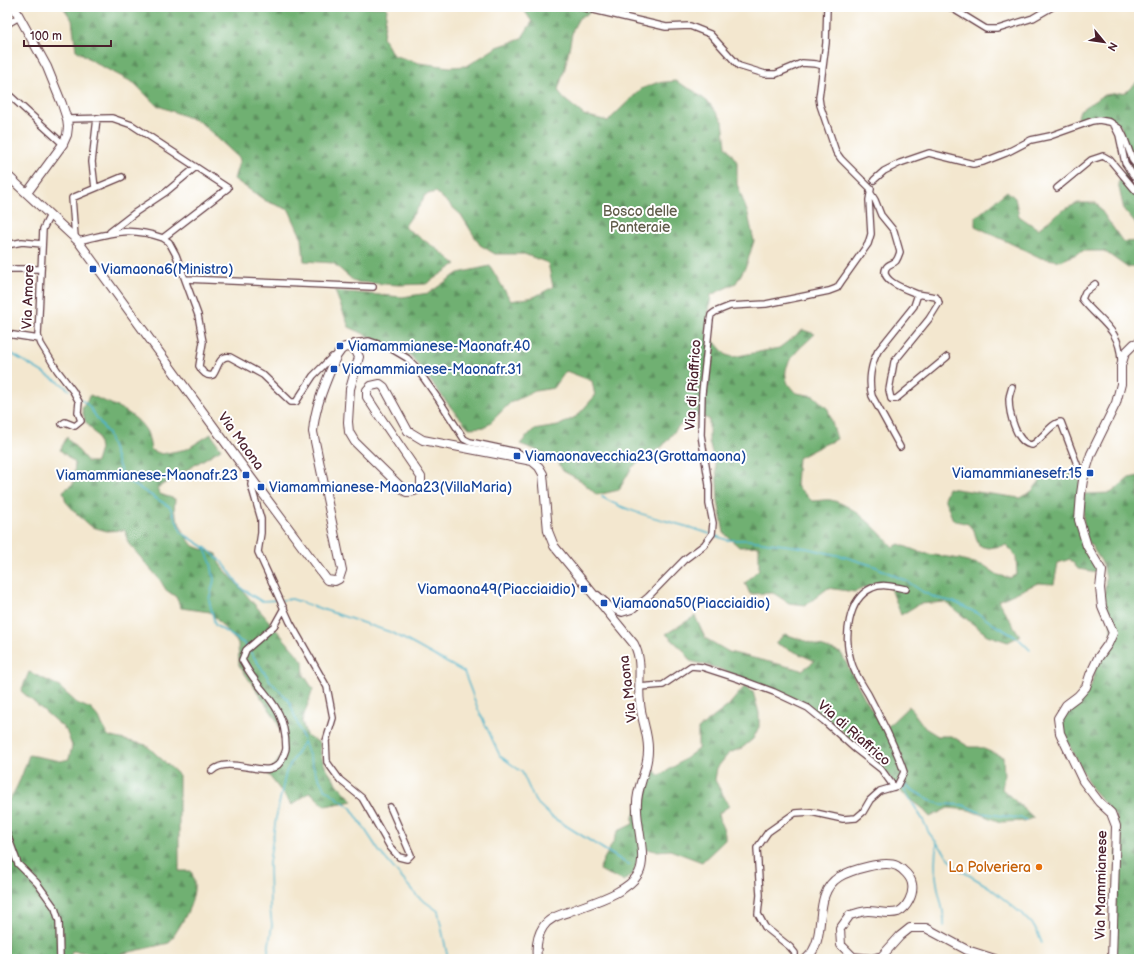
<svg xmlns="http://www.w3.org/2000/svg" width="1146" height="966" font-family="'Balsamiq Sans',sans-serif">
	<defs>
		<pattern id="forest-firs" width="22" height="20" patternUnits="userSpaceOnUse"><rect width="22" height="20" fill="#6fb072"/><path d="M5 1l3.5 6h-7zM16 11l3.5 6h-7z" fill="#5d8f5e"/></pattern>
	</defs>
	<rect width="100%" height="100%" fill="#fff"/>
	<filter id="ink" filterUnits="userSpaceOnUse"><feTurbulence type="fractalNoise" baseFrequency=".025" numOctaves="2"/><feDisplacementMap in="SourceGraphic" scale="8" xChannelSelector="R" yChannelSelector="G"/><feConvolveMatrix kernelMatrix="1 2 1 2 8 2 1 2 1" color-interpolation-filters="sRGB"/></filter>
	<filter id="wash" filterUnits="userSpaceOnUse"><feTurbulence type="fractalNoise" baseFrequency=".012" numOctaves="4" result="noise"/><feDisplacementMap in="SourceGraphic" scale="16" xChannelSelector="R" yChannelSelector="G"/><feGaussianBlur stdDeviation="0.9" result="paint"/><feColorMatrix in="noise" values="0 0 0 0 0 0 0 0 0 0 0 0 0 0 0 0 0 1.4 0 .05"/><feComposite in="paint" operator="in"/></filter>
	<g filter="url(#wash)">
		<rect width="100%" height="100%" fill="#f3e7cf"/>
		<!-- forest -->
		<path fill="url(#forest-firs)" stroke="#5c684e" d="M63,7H386L387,9L383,37L393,55L419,63L450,67L467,66L497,47L521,39L532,22L522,7H600L579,18L573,29L565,68L558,90L563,98L584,115L608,121L641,89L656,83L675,81L694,91L709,103L723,121L726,146L737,162V184L748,214L754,241L746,266L736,283L711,295L706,332L726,355L733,357L779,348L803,330L815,334C803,346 780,362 787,381C788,385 793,390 796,393L814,396L828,409L837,439L821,446L798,458L796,485L812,501C818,501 826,499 831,500C856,506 876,529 893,547L899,544L922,553L960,559L985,566L998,575L1010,578L1017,574L1016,557L1007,545L989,548L979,546L974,531L968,524L953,520L944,498L948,488L1020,498L1032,491L1046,473C1061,470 1069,469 1080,481L1077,524L1098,572L1078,569L1070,559L1058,563L1054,584L1038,583L998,601L1020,636L1008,642L987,635L945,602L919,604L901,615L889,583L873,584L855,592L828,588L806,605L789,603L773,593L750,594L745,583L759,569V546L739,547L724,533L718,501L716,466L709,442V419L695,415L678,427L662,447L632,467L619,490L597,495L580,480L563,471L555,457L520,444L533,430L558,426L577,416L595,396L592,381L566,371L554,388L535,391L510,403L486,427L469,428L453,410L411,356L349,327L335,291L402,297L429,293L458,273L490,266L511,301L534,297L553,287L548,263L524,254H495L480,245L461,215L436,192L425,195L420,205L404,227L437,249L456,264L426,284L399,285L355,282L333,263L304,261L302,239L289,210L266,201L234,179L240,159L200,122L156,105L134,83L99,65L76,50L72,20Z
			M1139,80V233V228L1124,210L1118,183L1125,172L1127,159L1121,126L1105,117L1076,123L1080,110L1104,95L1126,92Z
			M1007,191L1015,198L1019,216L1038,229L1063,210L1078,203H1096L1123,242L1139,241V264L1128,268L1104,251H1083L1061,261L1041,258L975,226L976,217Z
			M90,395C110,404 135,411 147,432C149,437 150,444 151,450L162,454L187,449L211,434L221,449L157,488L160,494L175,499L174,511L184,534L193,546L217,554L219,563L303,661L304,675L313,689L302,721L306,735L320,743C319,767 338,785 353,801L325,806L310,792L292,805L267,773L275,765L282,755L284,740L276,719L239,665L238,643L210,612L181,608L176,597L166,590L160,580L128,543L125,530L107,531L92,527L78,515L66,502L63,491L73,484L75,463L60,450L67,437L88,462H96L100,449L98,437L85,421L82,409Z
			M1139,476V955L1135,959H1115L1117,818L1091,788L1061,729L1062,716L1072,705L1083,696L1091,686L1096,667L1112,643L1110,620L1104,600L1106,578L1103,564L1087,539L1083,519L1084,494L1111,493L1129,478Z
			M695,616L705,638L729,652L802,670L815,661L775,643L785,634L841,653L863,695L884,730L909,706L925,728L938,736H952L969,747H979L1003,757L1004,777L1002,789L1034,818L1024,821L1000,822L969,810L948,808L930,817L921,807L902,793L887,773L859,748L839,728L816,711L800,701L771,688L717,668L690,661L684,651L666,634Z
			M29,672L57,685L77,703L91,709L99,718L108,736L146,745L179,775V871H191C202,895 182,923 169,943L113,956L72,951L69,959H7V802C18,789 23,772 29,755L61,761L69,759L72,746L66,730L21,691Z
			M745,686L753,692L759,713V727L753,739L742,748L729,753L717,768L715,780L729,806L718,814C720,826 726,829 725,840L702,862L670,850L656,851L647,849L638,857L634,873L624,881L599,870C604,856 613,845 618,831L633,824V817L651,765L659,776L675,766L698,749V729L728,706Z"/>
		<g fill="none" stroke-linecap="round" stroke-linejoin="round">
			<!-- stream -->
			<path stroke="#4db4cc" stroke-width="1.5" d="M7,351L62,384L69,390
				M80,399L88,405L108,434L123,478L170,507L182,533L204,547L211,563L214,580L209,600L215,625L245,644L247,647
				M602,497C634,516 674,521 710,534
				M713,535L727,540H748L806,548L845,557L874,566L908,582L923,592L936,598L954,602L979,614L993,624L1019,639L1030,650
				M205,547L224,564L242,589L261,601L279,600
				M282,600L292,599L393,633L464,672L478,709L500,756L522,772L535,801L552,817L629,865
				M249,650L271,682L289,701L315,771L324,788L351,808L379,851L417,896L438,911L448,959
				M900,783L923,820L929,833L957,868L989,887L1022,914L1036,929L1042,943
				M901,783L929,800L940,804L963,805L981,813L1018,818H1021L1027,820
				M937,844C934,858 935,874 938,889C940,901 945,913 944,926
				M267,959L272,925L270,909L269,863L276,818L286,772L303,742"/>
		</g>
	</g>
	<g filter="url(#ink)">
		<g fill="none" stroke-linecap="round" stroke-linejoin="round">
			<defs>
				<path id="minor" d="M581,7L666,27L690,26L710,34L739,66L765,74H776L802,63L816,64L823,66
					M950,7L986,29H998L1033,18L1052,7
					M1134,7L1139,9
					M7,24L19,17
					M7,93L63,144
					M67,119L112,118L132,125L228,188L163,238C128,226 112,233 78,241
					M1115,127L1119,135L1125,163L1139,184
					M874,180L884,171L900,163L929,153L973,164L983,162L1006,153L1031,140L1050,136L1092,121L1099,120L1110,122L1120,129L1124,137L1133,161L1139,168
					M95,188L92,162L97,118
					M1057,188L1091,160L1103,156L1110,160L1136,191L1139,192
					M870,192L875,200L881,215L894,231L900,252C899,255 898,258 896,261C893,264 888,264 886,268C879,281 908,290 917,294V297L914,306L878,351C871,364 868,381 872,396L900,447
					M50,215L43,229L38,336L41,344L57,370L73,391L79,402L78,412L81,421L75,426L65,422L62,424
					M110,232L136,212L166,192L196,167
					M75,237L72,198L122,177
					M163,238L169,242L176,255L198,315L203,342L199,366C202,372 207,377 213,375C218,368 219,355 230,357L263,375L291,402H296L313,376L332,357H336
					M7,245L22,242L42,244
					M7,269H41
					M185,279L373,287
					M1095,284L1085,292L1082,299C1099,321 1120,329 1121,360
					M917,294L936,297L938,300L939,303L929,319L894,362L889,390L891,399H896L947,357
					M7,334L39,339
					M350,347L354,343L369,341L390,348L407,358L415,366L439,400L464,439L470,442L517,452L528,458
					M1012,387C1011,391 1009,395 1009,399C1009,413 1016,444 1032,445C1041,440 1052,422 1061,422L1083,480
					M252,479L251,485L261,519V533L258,552L290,622L327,687L333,718L326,741L327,762L340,780L362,798L390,847L399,857L407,859L411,855L390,807
					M598,595L616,611L622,613L632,610L648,597L684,560L704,545L712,534L713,523L709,504V485L701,435L702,393L710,320L711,315L715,312L730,306L766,304L829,291L837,288L841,282L868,244L871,234L869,200L871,189L841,159L836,152L820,105L819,98L826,43L827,7
					M639,687L663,685L691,666L702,667L739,679L774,692L808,708L824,721L854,748L881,769L894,787
					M212,771C231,752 273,786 283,757C284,754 286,751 286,748C286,736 283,720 277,710C271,699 262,690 255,680C250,674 246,667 242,660L246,650L274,626L284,608
					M7,834L18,864L37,883L55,908L59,921L60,959
					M795,959V953L790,947L765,927L758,914L760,895L757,848L768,832L795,813L811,812L843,819L856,818L863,812L870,800L880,791L897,786L904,772C895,745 881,719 868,694C862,684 854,673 851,661C844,639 847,599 872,588C882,583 895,587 906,589"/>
				<path id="secondary" d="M14,7L47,67L62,104L67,119L68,127L67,135L63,144L27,193
					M7,175L78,241L252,479L327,580L335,581L339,579L342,570L313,432C315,405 326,382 336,357L341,350L345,347L352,348L356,351L359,357L350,389L348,422L349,432L355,442L406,492C413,492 416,491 421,487V477L378,414L367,397V390L371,386L380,384L384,387L408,431L423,440L532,461L539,467L543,474L548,531L554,546L634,644C644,663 637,683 640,703C641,719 649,735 648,751C648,771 635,789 637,810C637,827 647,858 639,873C627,894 590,903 568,912C559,915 549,918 543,927C537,936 536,949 537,959
					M806,959C830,938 810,895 839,877C851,870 884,860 897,866C903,869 911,877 912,884C914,894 907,908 898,912C889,915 877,911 868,911C862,911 855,914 850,915L840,929L841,945L853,957L872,959L882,956L900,936L910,928H926L967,950L995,959
					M1112,959L1116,826L1111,813L1099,802L1083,781L1060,733L1058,718L1066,705L1078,696L1086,687L1090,675L1098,658L1108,644L1113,633L1102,607L1100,588L1102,571L1087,546L1079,520L1081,494L1083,480L1091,454L1116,403L1121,384V366L1125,353L1134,344L1139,343"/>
			</defs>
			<!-- minor casing -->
			<use href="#minor" stroke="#633d44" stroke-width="8"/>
			<!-- secondary casing -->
			<use href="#secondary" stroke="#633d44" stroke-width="10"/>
			<!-- minor -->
			<use href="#minor" stroke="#fff" stroke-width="5.5"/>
			<!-- secondary -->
			<use href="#secondary" stroke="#fff" stroke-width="8"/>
		</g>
	</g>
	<!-- markers -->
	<g fill="#1a4fb4" stroke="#fff" stroke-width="1.5">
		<rect x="89" y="265" width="8" height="8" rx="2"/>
		<rect x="336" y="342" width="8" height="8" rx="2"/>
		<rect x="330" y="365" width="8" height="8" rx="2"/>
		<rect x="513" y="452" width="8" height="8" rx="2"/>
		<rect x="1086" y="469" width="8" height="8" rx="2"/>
		<rect x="242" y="471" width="8" height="8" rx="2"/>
		<rect x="257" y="483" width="8" height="8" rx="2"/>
		<rect x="580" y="585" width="8" height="8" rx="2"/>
		<rect x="600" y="599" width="8" height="8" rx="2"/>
	</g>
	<circle fill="#e8710a" stroke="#fff" stroke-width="1.5" cx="1039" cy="867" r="4"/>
	<g text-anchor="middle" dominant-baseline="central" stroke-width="4" stroke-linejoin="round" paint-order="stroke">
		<!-- park labels -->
		<g font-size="14" fill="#605c4a" stroke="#fff">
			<text x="640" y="211">Bosco delle<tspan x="640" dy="16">Panteraie</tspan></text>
		</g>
		<!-- transit labels -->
		<g font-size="14" fill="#164399" stroke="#fff" text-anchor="start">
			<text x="101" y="269">Viamaona6(Ministro)</text>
			<text x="348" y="346">Viamammianese-Maonafr.40</text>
			<text x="342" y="369">Viamammianese-Maonafr.31</text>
			<text x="525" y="456">Viamaonavecchia23(Grottamaona)</text>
			<text x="1082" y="473" text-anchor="end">Viamammianesefr.15</text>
			<text x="238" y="475" text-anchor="end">Viamammianese-Maonafr.23</text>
			<text x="269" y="487">Viamammianese-Maona23(VillaMaria)</text>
			<text x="576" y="589" text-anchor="end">Viamaona49(Piacciaidio)</text>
			<text x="612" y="603">Viamaona50(Piacciaidio)</text>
		</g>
		<!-- street labels -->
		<g font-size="14" fill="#4a1f2b" stroke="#fff">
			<text transform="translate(28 297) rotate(-88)">Via Amore</text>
			<text transform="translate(693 385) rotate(-86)">Via di Riaffrico</text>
			<text transform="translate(241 441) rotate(54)">Via Maona</text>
			<text transform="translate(628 689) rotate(-97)">Via Maona</text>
			<text transform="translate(854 733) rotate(41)">Via di Riaffrico</text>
			<text transform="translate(1101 885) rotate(-89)">Via Mammianese</text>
		</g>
		<!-- food labels -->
		<g font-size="14" fill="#c56008" stroke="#fff" text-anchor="end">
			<text x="1031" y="867">La Polveriera</text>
		</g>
	</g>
	<!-- margin -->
	<rect width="1146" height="966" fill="none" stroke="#fff" stroke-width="24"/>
	<!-- north arrow -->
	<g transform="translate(1104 42) rotate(119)" stroke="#ffffff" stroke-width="3" paint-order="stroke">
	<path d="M0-3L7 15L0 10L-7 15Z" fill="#4a1f2b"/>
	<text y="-6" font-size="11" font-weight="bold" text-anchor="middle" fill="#4a1f2b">N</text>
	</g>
	<!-- scale -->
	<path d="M24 40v6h87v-6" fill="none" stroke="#4a1f2b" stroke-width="2"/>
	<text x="30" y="40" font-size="12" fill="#4a1f2b" stroke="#ffffff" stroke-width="3" paint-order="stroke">100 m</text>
</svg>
